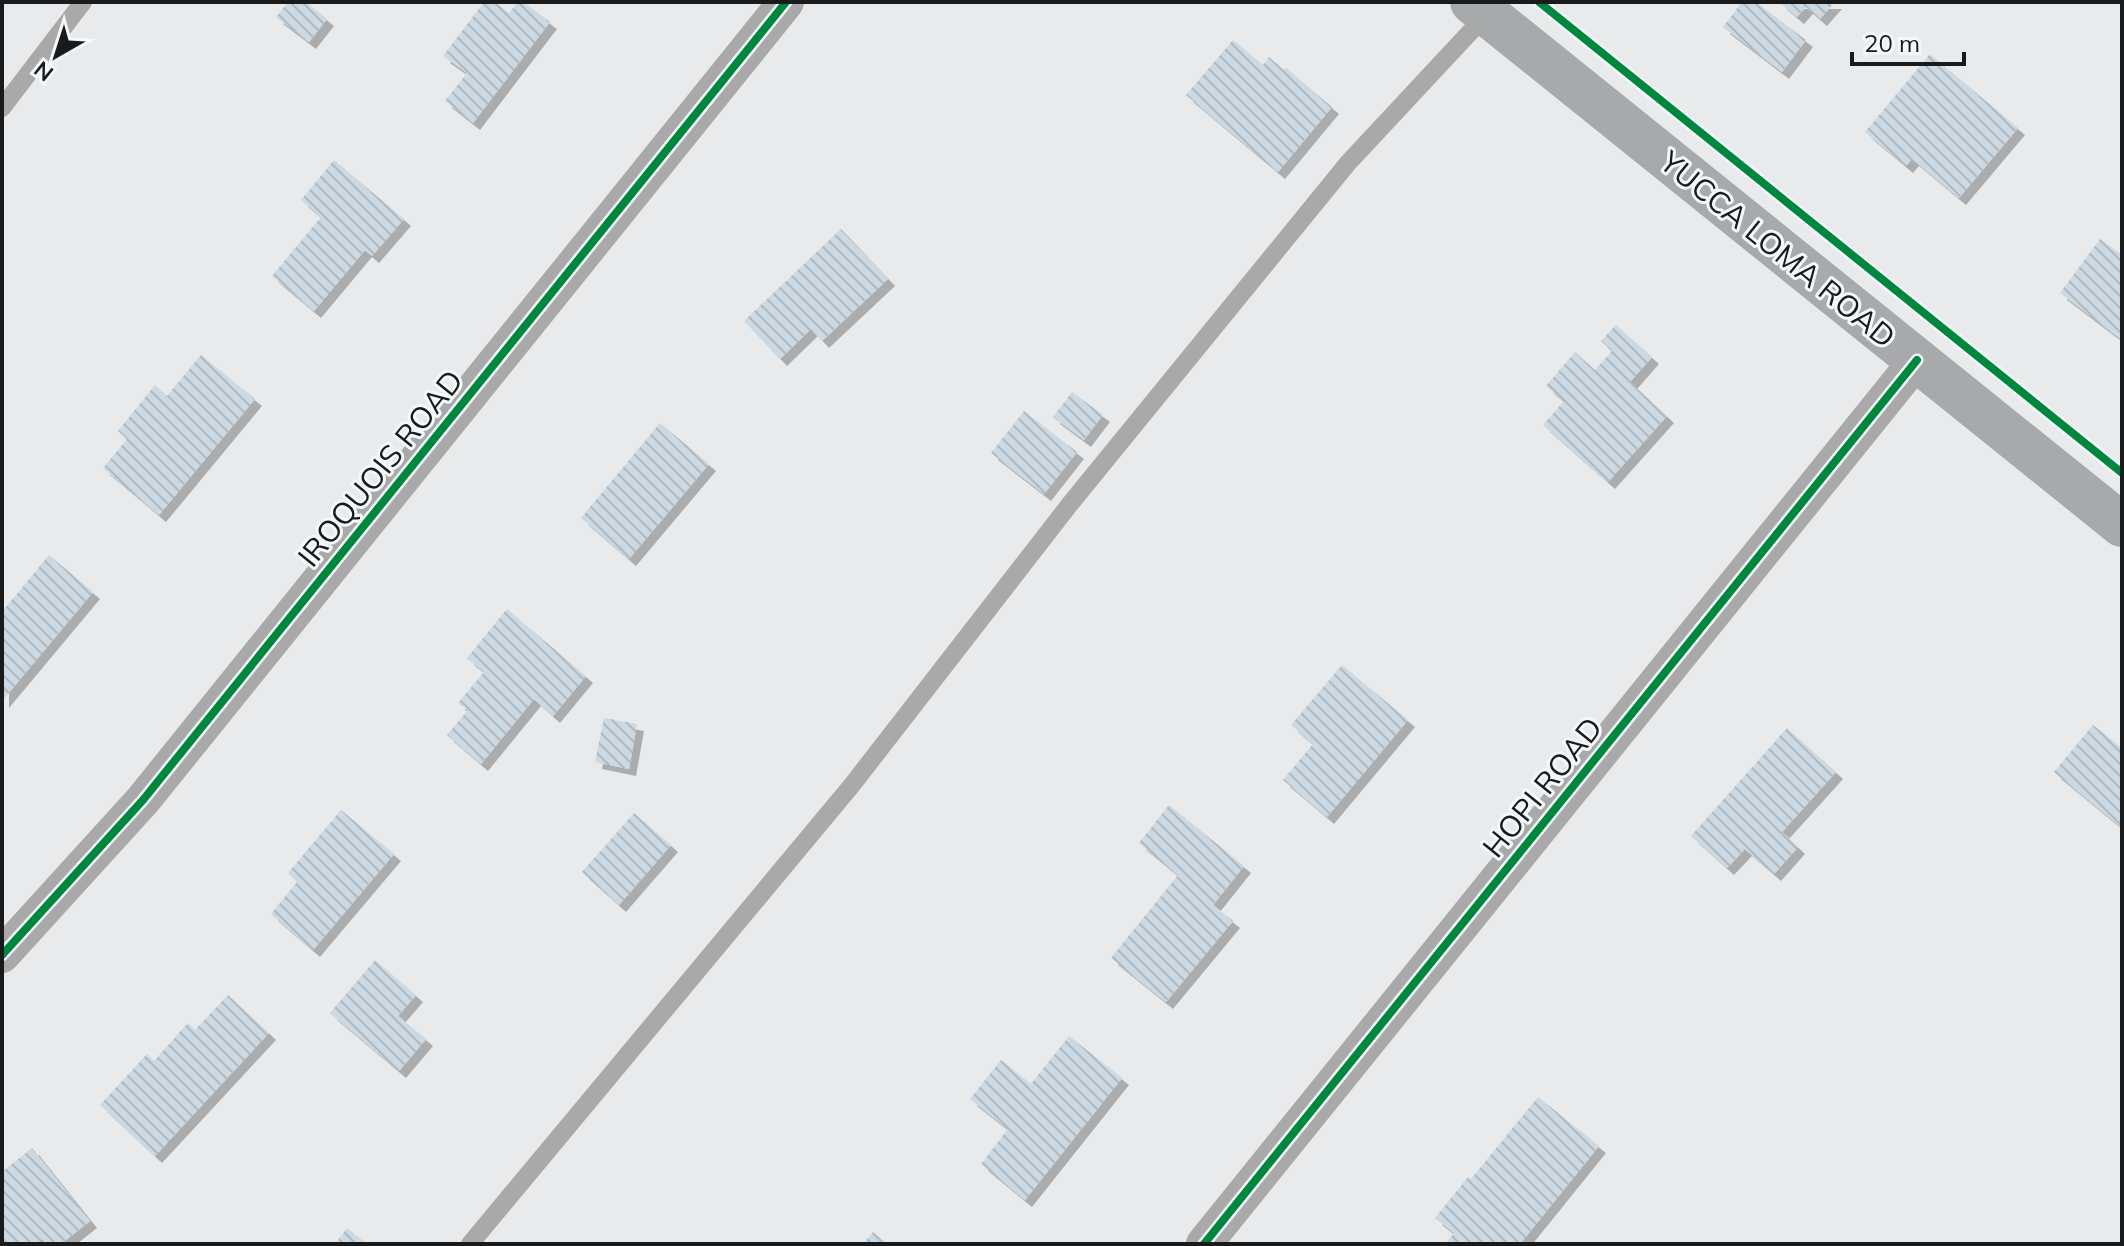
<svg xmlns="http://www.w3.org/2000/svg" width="2124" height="1246" font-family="Mulish,sans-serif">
	<defs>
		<pattern id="building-back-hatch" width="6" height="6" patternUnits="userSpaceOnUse" patternTransform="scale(2)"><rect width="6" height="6" fill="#ccd8e2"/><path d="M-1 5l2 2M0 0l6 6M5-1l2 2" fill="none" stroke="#afb9c1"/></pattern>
		<filter id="shadow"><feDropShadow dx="7" dy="7" stdDeviation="0" flood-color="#0004"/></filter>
	</defs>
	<rect width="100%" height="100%" fill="#e8eaec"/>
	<!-- building -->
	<path fill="url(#building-back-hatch)" filter="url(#shadow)" d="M288,2H306L327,19L309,42L276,17Z
		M484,2H495L509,13L518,2H523L550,22L473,123L445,101L467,73L443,56Z
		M1742,2H1756L1806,40L1782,72L1723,27Z
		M1779,2H1835L1820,19L1806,7L1797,17Z
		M1233,40L1263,65L1269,57L1284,70L1285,67L1332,107L1278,172L1186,95Z
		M1930,54L2018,128L1959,198L1912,159L1906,166L1865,132Z
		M334,160L404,219L372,256L365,250L314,311L272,276L321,217L301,200Z
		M841,229L888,279L822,341L811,329L780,359L744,321Z
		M2100,239L2122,255V340L2060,293Z
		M1616,325L1652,357L1630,382L1667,416L1608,482L1543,425L1564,401L1546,386L1575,352L1595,370L1612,351L1601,341Z
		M201,355L255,399L159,515L103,468L127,439L118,431L155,385L167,396Z
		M1072,392L1103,415L1084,440L1053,417Z
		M1024,411L1077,452L1044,494L991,453Z
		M660,423L709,464L629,559L581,518Z
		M49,555L93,592L2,701V612Z
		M507,609L586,676L553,716L534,699L481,764L447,735L468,710L458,703L484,672L467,658Z
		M1342,665L1408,720L1327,817L1283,780L1313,744L1291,725Z
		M604,718L637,724L629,769L595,762Z
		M2093,725L2122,748V828L2054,772Z
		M1787,728L1836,772L1782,832L1798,847L1774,874L1745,849L1727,868L1691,836Z
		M1169,805L1244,866L1213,905L1233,921L1166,1002L1111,958L1178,875L1139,843Z
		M341,810L394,854L313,950L271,914L297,882L288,873Z
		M634,813L671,845L619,905L582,872Z
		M375,960L416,995L398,1016L426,1039L399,1071L330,1013Z
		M228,995L269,1033L155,1156L100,1105L147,1054L154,1061L188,1023L195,1030Z
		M1069,1036L1122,1078L1025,1200L981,1164L1008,1129L970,1099L1001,1060L1031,1084Z
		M1538,1097L1599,1146L1520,1244H1445L1454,1233L1435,1218L1468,1177L1471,1179Z
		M32,1148L90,1221L61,1244H46L42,1239L36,1244H2V1172Z
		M347,1228L367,1244H335Z
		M873,1232L887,1244H863Z"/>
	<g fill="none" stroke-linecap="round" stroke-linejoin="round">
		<!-- lane -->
		<path stroke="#a9a9aa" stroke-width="18" d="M2,108L83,2
			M470,1244L852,785L1070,504L1348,163L1487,14"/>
		<!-- street -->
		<path stroke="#a9a9aa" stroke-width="36" d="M2,955L143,800L786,2
			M1204,1244L1917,360"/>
		<!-- secondary -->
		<path stroke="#a8a9aa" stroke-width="44" d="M1472,2L2122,525"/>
		<defs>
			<path id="cycleway" d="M1539,2L2122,473
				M2,955L143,800L786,2
				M1204,1244L1917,360"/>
		</defs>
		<!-- cycleway casing -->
		<use href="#cycleway" stroke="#f3f8fb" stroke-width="13"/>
		<!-- cycleway -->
		<use href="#cycleway" stroke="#00873e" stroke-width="8"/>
	</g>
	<g text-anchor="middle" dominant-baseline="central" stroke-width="6" stroke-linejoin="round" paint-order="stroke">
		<!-- street labels -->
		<g font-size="30" fill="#191a1c" stroke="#f3f8fb">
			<text transform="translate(1778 249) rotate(39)">YUCCA LOMA ROAD</text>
			<text transform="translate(380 468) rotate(-51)">IROQUOIS ROAD</text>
			<text transform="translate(1542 787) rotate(-51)">HOPI ROAD</text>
		</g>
	</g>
	<!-- border -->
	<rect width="2124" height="1246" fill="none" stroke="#191a1c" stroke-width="8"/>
	<!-- north arrow -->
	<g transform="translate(56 56) rotate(219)" stroke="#f3f8fb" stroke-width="6" paint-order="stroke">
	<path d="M0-6L14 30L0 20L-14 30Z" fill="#191a1c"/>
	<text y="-12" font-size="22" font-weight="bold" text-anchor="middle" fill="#191a1c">N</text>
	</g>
	<!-- scale -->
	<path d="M1852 52v12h112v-12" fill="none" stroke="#191a1c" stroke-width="4"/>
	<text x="1864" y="52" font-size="24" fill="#191a1c" stroke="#f3f8fb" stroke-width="6" paint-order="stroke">20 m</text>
</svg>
